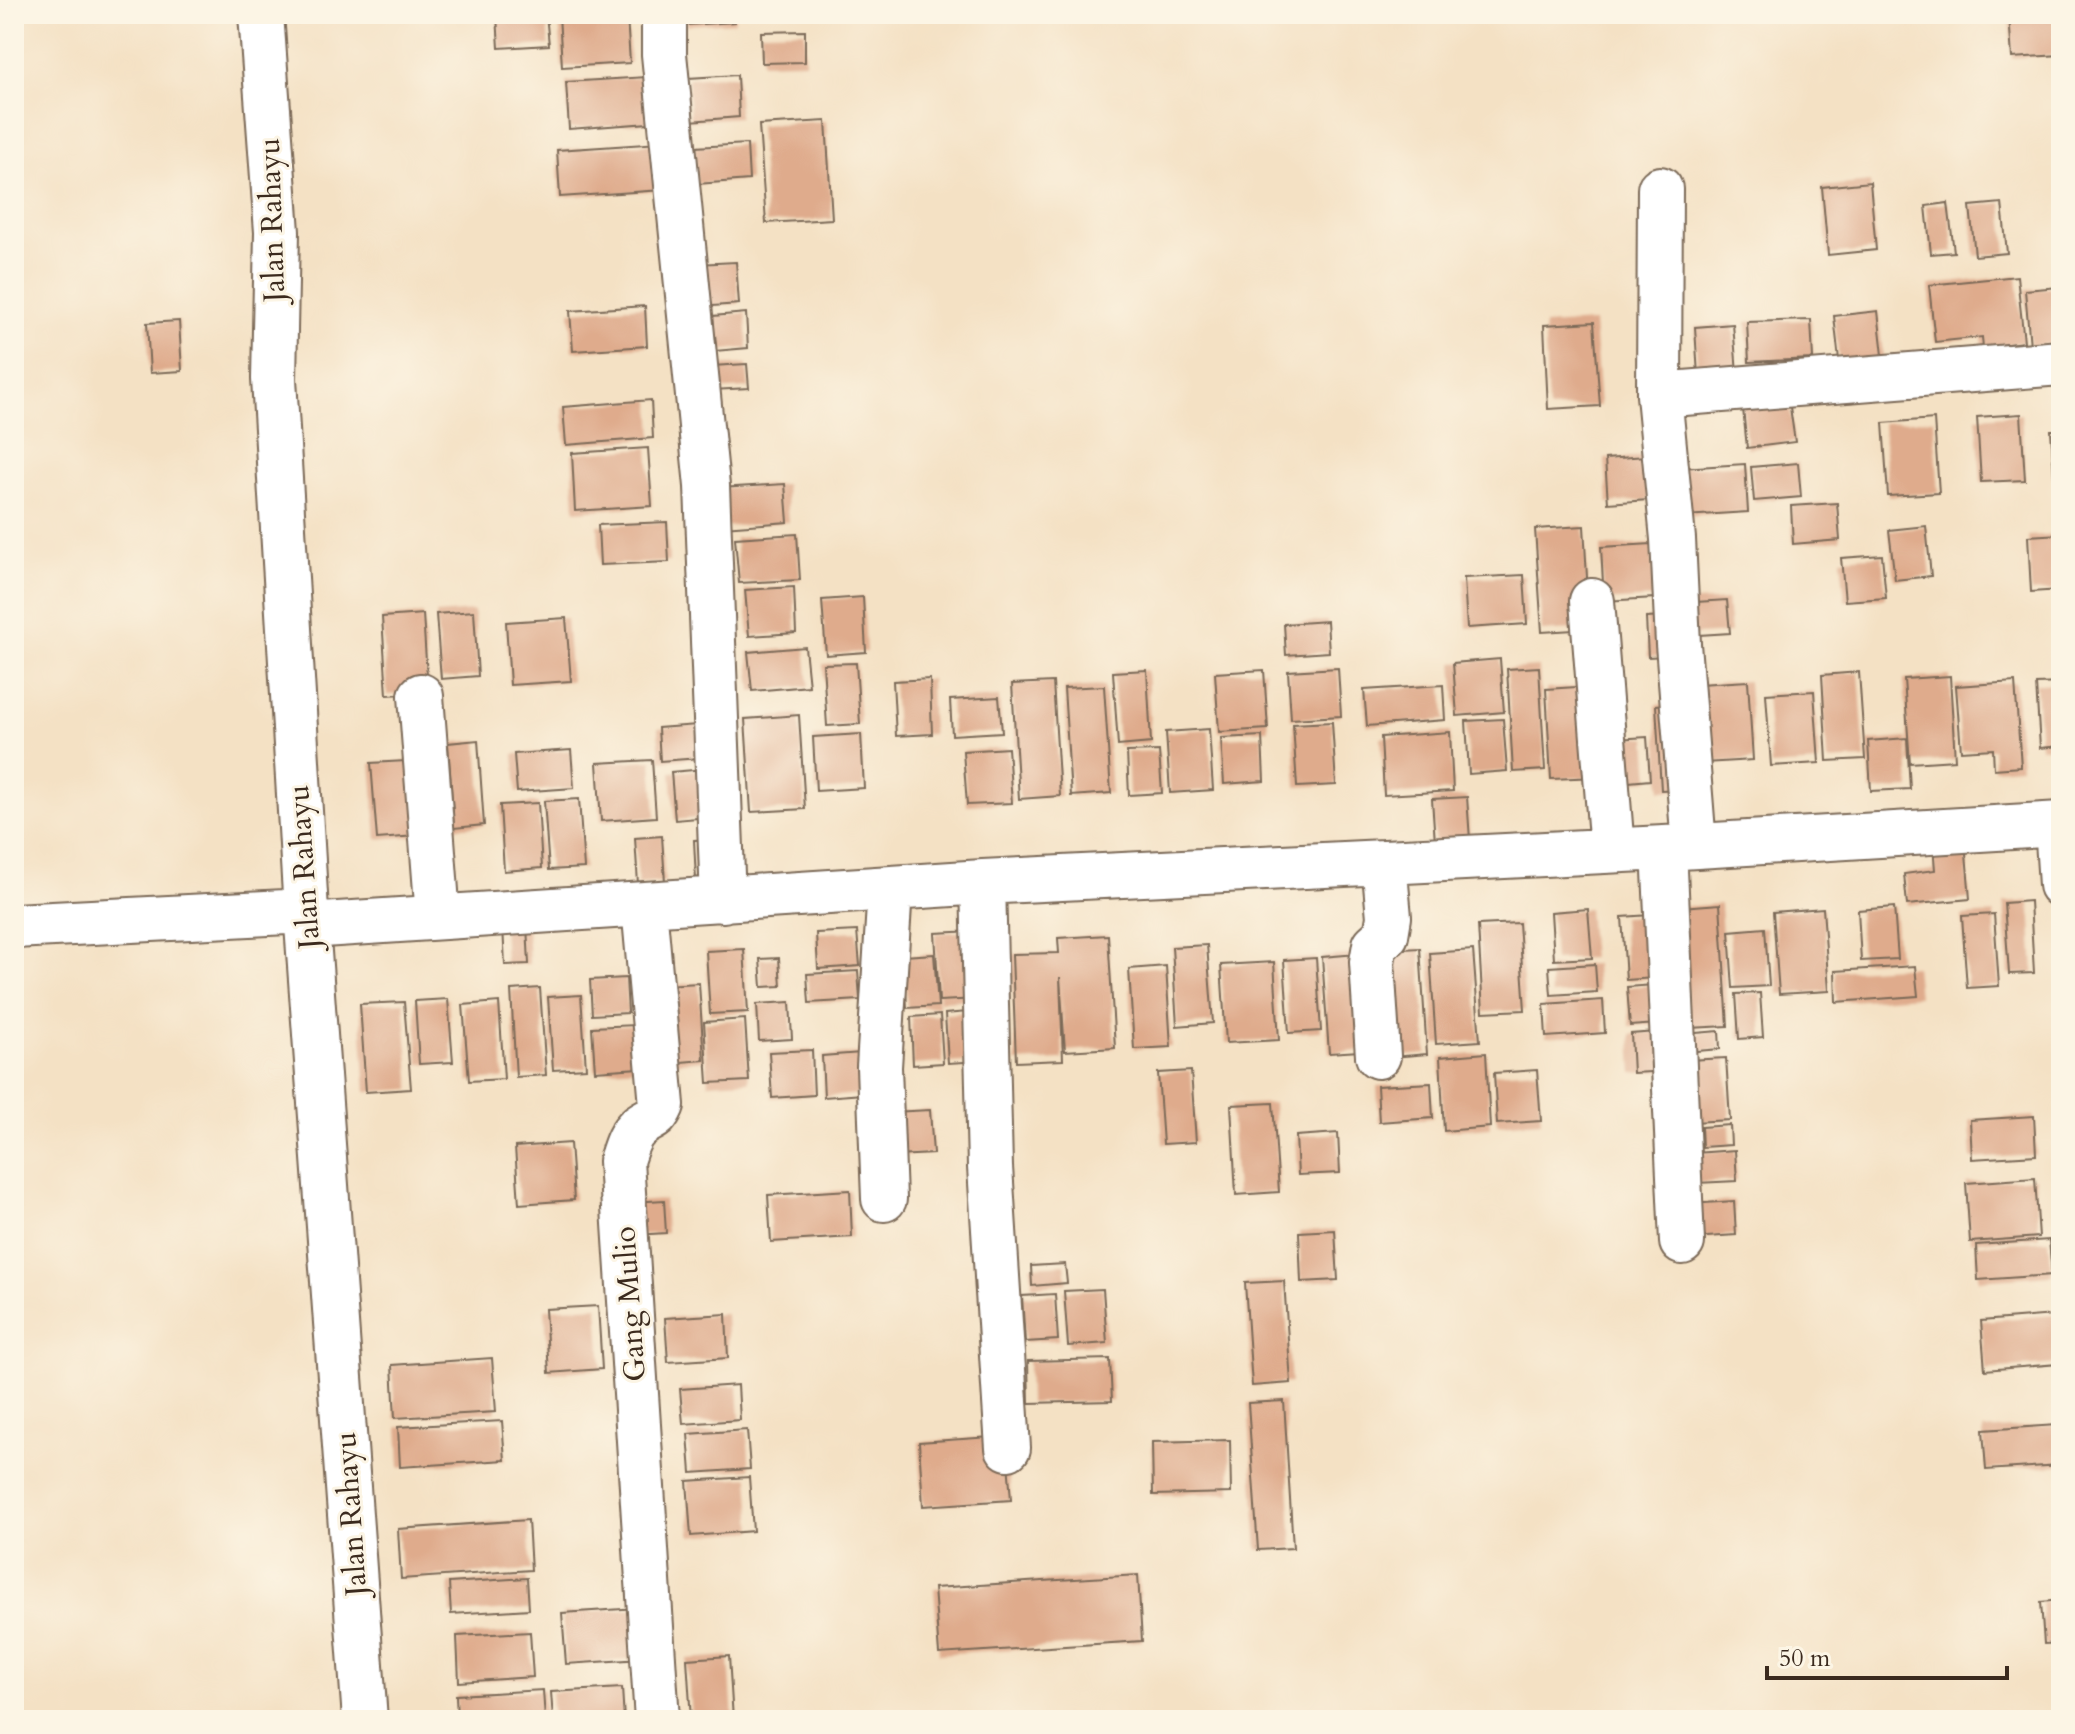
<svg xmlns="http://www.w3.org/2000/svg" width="2075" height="1734" font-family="Cardo,serif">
	<rect width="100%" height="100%" fill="#fcf5e5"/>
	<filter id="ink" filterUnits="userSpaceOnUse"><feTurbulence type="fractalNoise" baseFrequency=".0125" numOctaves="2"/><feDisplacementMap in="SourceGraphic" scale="16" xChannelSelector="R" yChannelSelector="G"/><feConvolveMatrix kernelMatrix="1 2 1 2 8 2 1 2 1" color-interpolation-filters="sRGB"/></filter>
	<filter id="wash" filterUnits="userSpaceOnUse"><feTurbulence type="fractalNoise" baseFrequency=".006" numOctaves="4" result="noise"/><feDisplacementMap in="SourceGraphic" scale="32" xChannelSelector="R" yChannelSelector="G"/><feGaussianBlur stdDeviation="1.8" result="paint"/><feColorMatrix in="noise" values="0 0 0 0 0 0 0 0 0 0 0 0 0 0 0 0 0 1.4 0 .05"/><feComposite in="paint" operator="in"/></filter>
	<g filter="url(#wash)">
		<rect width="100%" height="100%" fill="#f4e1c4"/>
		<g id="blocks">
			<!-- building -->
			<path fill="#dfab8c" d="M546,14L549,45L499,48L497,15Z
				M559,14H591V18L627,16L630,63L562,67Z
				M687,14H734L735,22L687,25Z
				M2009,14H2061V55L2012,58Z
				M805,31V62L762,63L761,32Z
				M737,75L739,117L690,121L688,78Z
				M647,77L649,123L569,129L566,82Z
				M826,121L832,219L766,223L759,125Z
				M660,143L663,190L560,197L557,150Z
				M747,144L749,180L697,184L695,147Z
				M1870,182L1876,250L1828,255L1822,187Z
				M1948,203L1954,252L1931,254L1926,206Z
				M2002,203L2007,253L1975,256L1970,206Z
				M736,262L739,304L699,307L697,264Z
				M2017,276L2024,342L1983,347L1982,337L1935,342L1929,285Z
				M2059,287L2061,343L2030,346L2025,290Z
				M645,306L647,346L573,351L570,311Z
				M1878,311L1884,364L1840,369L1834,316Z
				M746,313L748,348L715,351L713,316Z
				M1811,320L1813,359L1749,362L1747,322Z
				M179,321L182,371L150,373L147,323Z
				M1594,322L1600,406L1548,409L1544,325Z
				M1733,324L1737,373L1698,376L1695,327Z
				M747,364L749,388L712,390L711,366Z
				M1788,393L1795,442L1747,448L1742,399Z
				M651,400L653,438L566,445L563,407Z
				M2021,414L2025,480L1981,482L1977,417Z
				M1934,419L1939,493L1888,496L1883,423Z
				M2051,430H2061V476L2054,477Z
				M648,448L652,506L575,511L572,453Z
				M1646,456L1648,500L1608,503L1605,459Z
				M1798,463L1801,497L1754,501L1751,467Z
				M1745,464L1748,512L1684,516L1681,468Z
				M785,484L788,522L723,527L720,488Z
				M1837,503L1840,540L1793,544L1791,506Z
				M667,522L669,562L600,565L598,525Z
				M1584,526L1590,629L1542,632L1535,529Z
				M1926,526L1931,576L1895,580L1889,530Z
				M797,534L800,580L739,583L735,538Z
				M2061,534V590L2031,592L2028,536Z
				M1652,544L1655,598L1604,601L1601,547Z
				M1882,555L1886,598L1845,601L1841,558Z
				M1524,575L1527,624L1467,628L1464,578Z
				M794,587L796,633L749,636L745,590Z
				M863,597L866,652L826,655L822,600Z
				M1727,600L1730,633L1683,636L1680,603Z
				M474,611L478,676L441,679L436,614Z
				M423,614L428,693L387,695L382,617Z
				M1664,617L1666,656L1648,657L1646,618Z
				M566,618L571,681L510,685L506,622Z
				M1327,621L1329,652L1286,655L1284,624Z
				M805,647L809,686L752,691L748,652Z
				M1500,659L1504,712L1457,716L1453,663Z
				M856,663L860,724L827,726L823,664Z
				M1539,667L1545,770L1513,772L1507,669Z
				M1338,668L1341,716L1291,719L1288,671Z
				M1147,670L1151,743L1118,746L1113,672Z
				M1264,670L1268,729L1219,732L1215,673Z
				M1859,672L1865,759L1827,761L1822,675Z
				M1950,676L1955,760L1910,763L1904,679Z
				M930,679L932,734L896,736L893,681Z
				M1748,681L1753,760L1704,763L1699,684Z
				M1053,682L1060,796L1019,799L1012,684Z
				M2015,682L2021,767L1994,769L1993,749L1961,751L1956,686Z
				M2061,683V746L2040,748L2036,684Z
				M1443,685L1445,720L1367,726L1364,690Z
				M1104,686L1111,793L1071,796L1064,688Z
				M1592,686L1598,777L1551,779L1546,689Z
				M1814,691L1819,763L1771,766L1766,694Z
				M999,697L1002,732L952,735L950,700Z
				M1674,703L1680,789L1661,790L1656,705Z
				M799,715L805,809L751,812L745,719Z
				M1503,719L1507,771L1469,774L1466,721Z
				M1332,722L1336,785L1297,787L1293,724Z
				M697,725L700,758L660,761L658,728Z
				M1209,729L1213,790L1170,793L1166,732Z
				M1450,732L1453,791L1384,795L1381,737Z
				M861,734L864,788L816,791L813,737Z
				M1262,736L1264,781L1224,784L1221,738Z
				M1647,737L1650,780L1618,783L1616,739Z
				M1907,738L1910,789L1871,791L1868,741Z
				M478,740L484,825L454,828L448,743Z
				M1008,748L1012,803L967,805L963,751Z
				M571,750L574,788L517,792L514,754Z
				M1159,751L1162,793L1129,795L1127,752Z
				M424,760L430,835L377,839L371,763Z
				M652,760L656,817L601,821L597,763Z
				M705,769L709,817L675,820L671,772Z
				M1467,797L1471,854L1436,856L1432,799Z
				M579,799L584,868L549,870L544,801Z
				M538,803L542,868L504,871L500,805Z
				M662,836L665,882L638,884L635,838Z
				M717,839L720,878L696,880L694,840Z
				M1965,842L1970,899L1907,905L1904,874L1935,870L1933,845Z
				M2030,901L2034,973L2009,974L2004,903Z
				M1720,904L1728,1026L1689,1028L1681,907Z
				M1894,907L1898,959L1861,961L1858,910Z
				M1823,908L1829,991L1779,994L1773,912Z
				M1588,909L1592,958L1554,960L1551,912Z
				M1665,914L1669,977L1626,980L1622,917Z
				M1994,914L1999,986L1967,988L1962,916Z
				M1519,923L1525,1010L1483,1012L1478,925Z
				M527,925L529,964L505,965L503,926Z
				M1765,928L1769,986L1733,988L1729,931Z
				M857,931L860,966L818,969L816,933Z
				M974,931L979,999L939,1001L935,933Z
				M1108,935L1115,1048L1065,1051L1060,977L1063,1060L1016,1062L1012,954L1059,953L1058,938Z
				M1207,945L1213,1023L1177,1026L1172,947Z
				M1420,948L1427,1054L1393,1057L1386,950Z
				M744,949L748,1012L710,1014L706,951Z
				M1473,950L1480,1041L1436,1044L1430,953Z
				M1369,953L1375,1050L1329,1053L1322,957Z
				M934,954L938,1006L907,1008L904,956Z
				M779,958L781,986L762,987L760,959Z
				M1316,958L1321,1031L1289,1033L1284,960Z
				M1274,962L1279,1040L1226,1043L1221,965Z
				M1595,964L1597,992L1551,995L1549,967Z
				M1166,966L1171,1047L1134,1049L1129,969Z
				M1915,966L1918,996L1836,1002L1835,971Z
				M858,971L860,1000L809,1003L807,974Z
				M626,978L628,1013L592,1015L590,980Z
				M699,983L704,1060L669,1063L664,985Z
				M1668,984L1671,1023L1630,1026L1627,987Z
				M540,988L546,1075L516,1077L511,990Z
				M1760,993L1763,1037L1739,1039L1736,994Z
				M581,995L586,1068L553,1070L548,997Z
				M448,999L453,1062L419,1064L415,1001Z
				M1603,1000L1605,1033L1546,1037L1544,1004Z
				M404,1002L411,1089L366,1092L360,1004Z
				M499,1002L504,1079L469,1081L463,1005Z
				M790,1002L792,1039L759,1041L757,1004Z
				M979,1011L982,1061L948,1063L945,1014Z
				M940,1015L943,1063L913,1065L911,1017Z
				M745,1019L749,1081L708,1083L704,1022Z
				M636,1025L639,1068L595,1071L592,1027Z
				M1668,1031L1670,1071L1633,1073L1631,1034Z
				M1719,1031L1720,1049L1685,1052L1684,1034Z
				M812,1050L814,1095L772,1098L769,1052Z
				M861,1053L863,1094L824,1097L822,1056Z
				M1486,1053L1490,1127L1444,1131L1440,1057Z
				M1726,1058L1730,1120L1692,1122L1688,1060Z
				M1537,1070L1541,1121L1497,1124L1494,1073Z
				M1191,1071L1196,1142L1163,1144L1158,1073Z
				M1431,1083L1433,1118L1379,1122L1377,1086Z
				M1273,1103L1279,1192L1236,1195L1231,1105Z
				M930,1110L933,1154L895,1156L892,1112Z
				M2034,1116L2036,1155L1972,1159L1970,1120Z
				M1730,1125L1731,1145L1702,1147L1701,1127Z
				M1338,1133L1340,1173L1298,1175L1296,1136Z
				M570,1143L574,1200L519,1204L515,1147Z
				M1735,1150L1737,1181L1697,1183L1695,1153Z
				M2035,1178L2039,1237L1970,1242L1966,1183Z
				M850,1190L852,1237L771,1242L768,1195Z
				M664,1200L666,1233L635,1235L633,1202Z
				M1734,1201L1736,1235L1692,1238L1690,1204Z
				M1335,1230L1338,1280L1301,1282L1299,1232Z
				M2049,1240L2052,1275L1978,1280L1976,1245Z
				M1065,1264L1067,1283L1032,1286L1031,1266Z
				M1284,1281L1291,1383L1252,1386L1245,1283Z
				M1103,1289L1107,1343L1068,1346L1064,1291Z
				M1055,1294L1058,1340L1025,1342L1022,1296Z
				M598,1306L602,1369L549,1373L545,1309Z
				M726,1314L728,1358L668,1362L665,1318Z
				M2054,1315L2058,1364L1985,1370L1981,1321Z
				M492,1358L496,1412L395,1418L392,1365Z
				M1110,1359L1112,1401L1029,1403L1028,1361Z
				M738,1385L740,1420L683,1424L680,1389Z
				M1284,1401L1293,1548L1258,1550L1248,1403Z
				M502,1421L505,1460L400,1467L398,1427Z
				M2057,1425L2060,1465L1986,1470L1983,1430Z
				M747,1430L750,1469L691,1473L688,1434Z
				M1006,1436L1011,1500L923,1506L919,1442Z
				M1230,1440L1231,1493L1153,1495L1152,1442Z
				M749,1477L753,1531L691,1536L687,1481Z
				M528,1520L531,1570L401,1579L398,1529Z
				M1138,1575L1142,1641L939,1654L934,1588Z
				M527,1578L529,1609L451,1614L449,1583Z
				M2061,1600V1643L2044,1644L2041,1602Z
				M638,1608L642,1659L566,1664L562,1613Z
				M530,1632L533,1677L459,1682L457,1636Z
				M2061,1651V1694H2057L2053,1652Z
				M729,1656L733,1720H691L687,1659Z
				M622,1688L624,1720H553L551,1692Z
				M543,1690L545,1720H457L456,1695Z"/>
		</g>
	</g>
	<g filter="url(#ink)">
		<use href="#blocks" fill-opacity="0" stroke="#7c6a58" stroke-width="2"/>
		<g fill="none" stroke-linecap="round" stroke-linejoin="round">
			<defs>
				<path id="minor" d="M261,14L277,232L274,379L306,911L365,1720
					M664,14V54L707,486L723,900
					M1660,189L1659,395L1673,539L1678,644L1694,845
					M1659,395L2061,363
					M1592,601L1612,850
					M421,696L438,917
					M2057,825L2061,885
					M1664,848L1682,1242
					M983,882L990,1167L1008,1448
					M644,906L662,1105C655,1121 652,1116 639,1126C628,1135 625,1149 621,1161L657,1720
					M14,926L306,911
					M307,926L983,882L1664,848L2061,824
					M1378,1056L1372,962L1375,945L1386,935L1389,917L1384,862
					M884,1199L879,1067L890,889"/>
			</defs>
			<!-- minor casing -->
			<use href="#minor" stroke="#7c6a58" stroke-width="48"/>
			<!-- minor -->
			<use href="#minor" stroke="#fff" stroke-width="44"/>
		</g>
	</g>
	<g text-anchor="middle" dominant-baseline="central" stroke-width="6" stroke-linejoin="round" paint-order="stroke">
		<!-- street labels -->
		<g font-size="30" fill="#3b2a1e" stroke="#fcf5e5">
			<text transform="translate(272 220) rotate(-92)">Jalan Rahayu</text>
			<text transform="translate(304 867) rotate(-94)">Jalan Rahayu</text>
			<text transform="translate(630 1304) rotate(-94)">Gang Mulio</text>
			<text transform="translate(351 1514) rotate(-94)">Jalan Rahayu</text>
		</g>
	</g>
	<!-- margin -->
	<rect width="2075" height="1734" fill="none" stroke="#fcf5e5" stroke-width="48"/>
	<!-- scale -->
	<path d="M1767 1666v12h240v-12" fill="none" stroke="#3b2a1e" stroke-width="4"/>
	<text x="1779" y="1666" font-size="24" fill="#3b2a1e" stroke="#fcf5e5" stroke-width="6" paint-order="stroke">50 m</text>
</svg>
